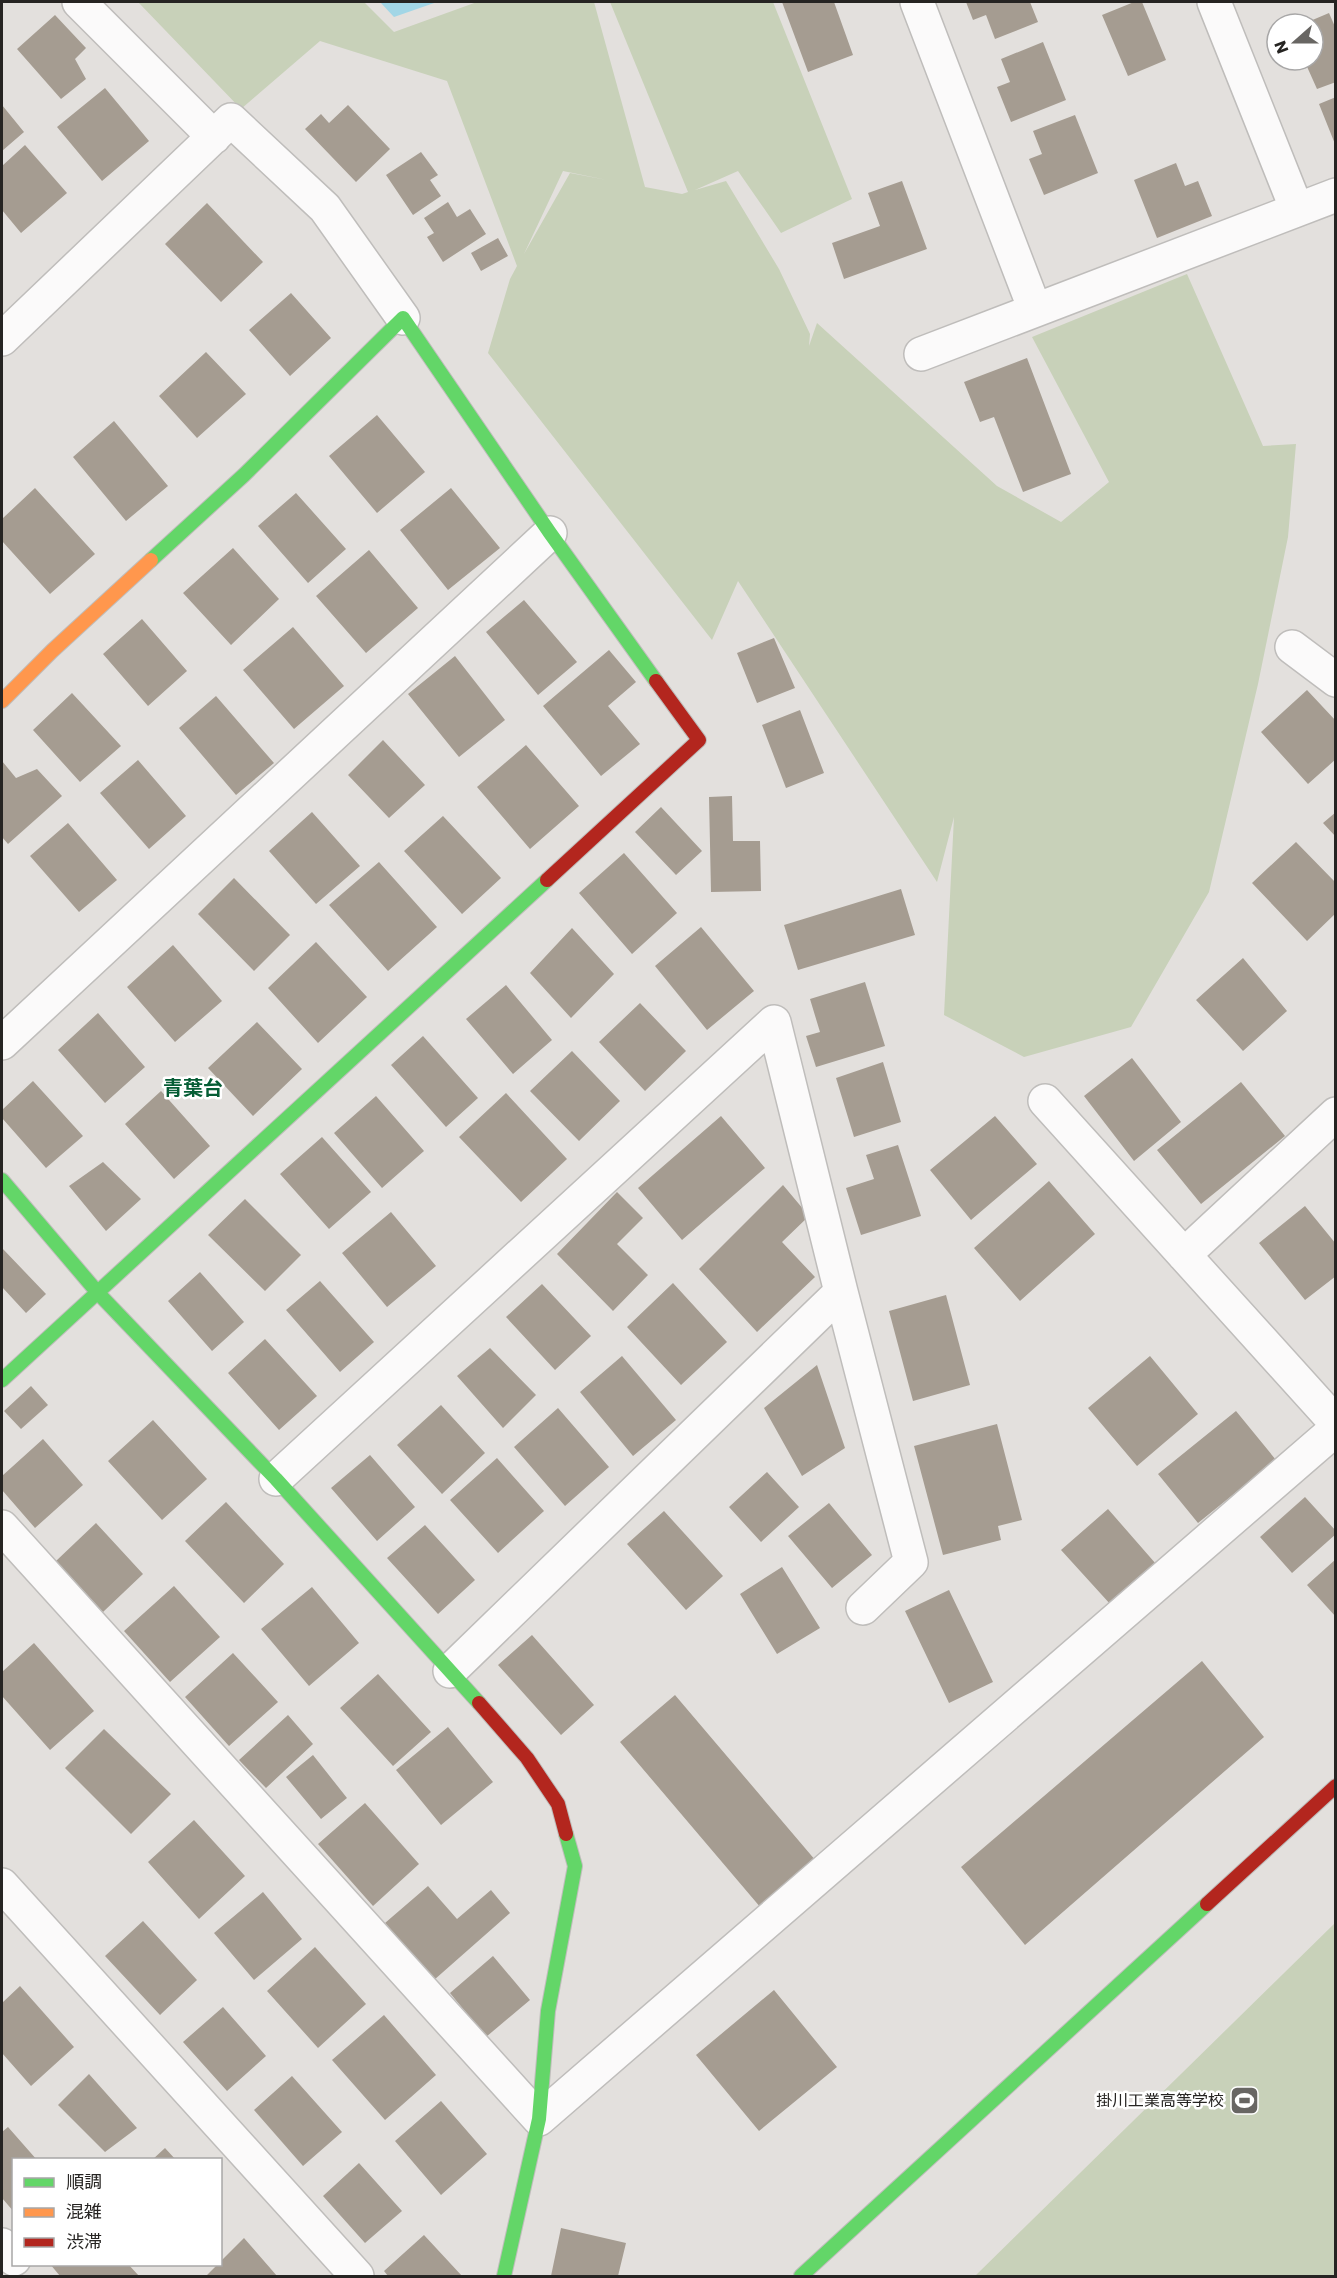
<svg xmlns="http://www.w3.org/2000/svg" width="1337" height="2278" font-family="Poppins,'Noto Sans JP',sans-serif">
	<rect width="100%" height="100%" fill="#e3e0dd"/>
	<!-- green -->
	<path fill="#c8d1b9" fill-rule="evenodd" d="M138,2H364L394,32L477,2H594L645,187L682,194L688,192L610,2H773L852,199L781,233L738,171L695,190L726,181L779,269L810,334L809,346L817,323L997,486L1061,522L1109,482L1032,337L1187,274L1263,446L1296,444L1288,537L1258,684L1209,892L1131,1027L1024,1057L944,1015L954,817L937,882L738,581L712,640L488,353L510,279L517,266L447,81L320,41L241,109ZM563,171L607,180L570,173L524,254Z
		M1335,1923V2276H975Z"/>
	<!-- water -->
	<path fill="#a2d6e6" d="M380,2H437L394,17Z"/>
	<!-- building -->
	<path fill="#a59c91" d="M782,2H834L853,55L808,72Z
		M966,2H1030L1038,22L995,39L986,15L973,20Z
		M1134,2H1142L1166,60L1128,76L1102,15Z
		M1329,13L1336,29V82L1317,89L1304,60H1313V24H1303Z
		M55,15L86,48L75,59L86,79L61,99L17,49Z
		M1043,42L1066,100L1011,122L997,87L1010,82L1001,59Z
		M105,88L149,141L102,181L57,127Z
		M1336,97V144H1335L1319,104Z
		M2,105L24,132L2,151Z
		M348,105L390,149L356,182L305,129L321,114L329,123Z
		M1075,115L1098,173L1044,195L1029,159L1042,154L1033,131Z
		M25,145L67,193L21,233L2,210V166Z
		M421,152L438,175L430,180L441,196L413,215L386,175Z
		M1176,163L1185,186L1198,181L1212,216L1157,238L1134,180Z
		M902,181L927,249L844,279L832,243L880,226L868,193Z
		M448,202L457,217L470,209L486,234L443,262L427,237L434,233L424,218Z
		M207,203L263,262L221,302L165,244Z
		M498,238L508,256L481,271L471,253Z
		M291,293L331,338L290,376L249,330Z
		M206,352L246,394L197,438L159,396Z
		M1027,358L1071,474L1023,492L994,417L980,422L964,382Z
		M377,415L425,472L377,513L329,456Z
		M114,421L168,486L126,521L73,457Z
		M35,488L95,554L50,594L2,541V519Z
		M451,488L500,548L448,590L400,530Z
		M296,493L346,549L308,583L258,526Z
		M233,548L279,599L231,645L183,593Z
		M369,550L418,608L366,653L316,596Z
		M524,600L577,662L538,695L486,632Z
		M142,619L187,671L148,706L103,654Z
		M293,627L344,686L294,729L243,670Z
		M774,638L795,688L757,703L737,653Z
		M609,650L636,682L608,706L640,744L601,776L543,706Z
		M455,656L505,720L459,757L408,694Z
		M1307,690L1336,721V759L1308,784L1261,732Z
		M72,693L121,746L80,782L33,730Z
		M216,696L274,763L236,795L179,728Z
		M800,710L824,773L786,788L762,725Z
		M383,740L425,785L389,818L348,775Z
		M526,745L579,806L530,849L477,787Z
		M138,760L186,816L149,849L100,793Z
		M2,761L16,778L37,769L62,796L8,844L2,837Z
		M732,796L733,841H760L761,891L711,892L709,797Z
		M661,807L702,851L676,875L635,832Z
		M312,812L360,866L316,904L269,851Z
		M1336,812V837L1323,823Z
		M443,816L501,878L462,914L404,851Z
		M68,823L117,880L79,912L30,856Z
		M1296,842L1336,883V913L1307,941L1252,883Z
		M624,853L677,913L632,954L579,893Z
		M379,862L437,927L388,971L329,905Z
		M234,878L290,935L254,971L198,914Z
		M901,889L915,935L798,970L784,925Z
		M701,927L754,991L707,1030L655,966Z
		M572,928L614,974L571,1018L530,973Z
		M316,942L367,997L318,1043L268,988Z
		M173,945L222,1001L175,1042L127,987Z
		M1243,958L1287,1011L1243,1051L1196,1000Z
		M865,982L885,1046L816,1067L806,1036L820,1032L810,999Z
		M506,985L552,1040L513,1074L466,1019Z
		M640,1003L686,1051L645,1091L599,1042Z
		M98,1013L145,1067L105,1103L58,1050Z
		M257,1022L302,1069L253,1116L208,1068Z
		M423,1036L478,1098L446,1127L391,1065Z
		M572,1051L620,1101L579,1141L530,1091Z
		M1132,1058L1181,1122L1134,1161L1084,1096Z
		M883,1062L901,1122L854,1137L836,1078Z
		M33,1081L83,1136L46,1168L2,1118V1110Z
		M1241,1082L1285,1136L1201,1204L1157,1150Z
		M161,1091L210,1146L174,1179L125,1124Z
		M506,1093L567,1159L521,1202L459,1137Z
		M376,1096L424,1151L382,1188L334,1133Z
		M721,1116L765,1168L682,1240L638,1188Z
		M995,1116L1037,1164L971,1220L930,1170Z
		M322,1137L371,1192L329,1229L280,1174Z
		M898,1145L921,1216L861,1235L846,1188L874,1179L866,1155Z
		M103,1162L141,1199L106,1231L69,1186Z
		M1049,1181L1095,1234L1020,1301L974,1248Z
		M783,1185L809,1216L782,1242L815,1277L757,1332L699,1269Z
		M617,1192L643,1218L617,1244L648,1275L613,1311L557,1254Z
		M245,1199L301,1255L265,1291L208,1235Z
		M1305,1206L1336,1244V1276L1305,1300L1259,1243Z
		M391,1212L436,1266L387,1307L342,1253Z
		M2,1248L46,1294L26,1313L2,1287Z
		M200,1272L244,1322L212,1351L168,1301Z
		M320,1281L374,1342L340,1372L286,1310Z
		M673,1283L727,1342L681,1385L627,1327Z
		M542,1284L591,1336L555,1370L506,1317Z
		M946,1295L970,1385L913,1401L889,1311Z
		M265,1339L317,1396L279,1430L228,1373Z
		M490,1348L536,1395L503,1428L457,1376Z
		M622,1356L676,1420L633,1456L580,1392Z
		M1150,1356L1198,1414L1137,1466L1088,1408Z
		M817,1365L845,1448L802,1476L764,1408Z
		M31,1386L48,1405L21,1429L4,1411Z
		M441,1405L485,1453L442,1494L397,1445Z
		M558,1408L609,1467L565,1506L514,1447Z
		M1236,1411L1276,1460L1198,1523L1158,1474Z
		M153,1420L207,1479L162,1520L108,1461Z
		M997,1424L1022,1520L998,1526L1001,1540L943,1555L914,1446Z
		M43,1439L83,1485L35,1528L2,1490V1476Z
		M370,1455L415,1507L377,1541L331,1488Z
		M497,1458L544,1511L498,1553L450,1500Z
		M767,1472L799,1507L761,1542L729,1507Z
		M1305,1497L1336,1531V1534L1292,1573L1260,1537Z
		M226,1502L284,1564L244,1603L185,1541Z
		M829,1503L872,1555L832,1588L788,1536Z
		M1108,1509L1156,1564L1111,1605L1061,1550Z
		M664,1511L723,1576L686,1610L627,1544Z
		M96,1523L143,1574L103,1612L56,1561Z
		M425,1525L475,1580L438,1614L387,1558Z
		M1336,1559V1617L1307,1585Z
		M782,1567L820,1628L777,1654L740,1594Z
		M174,1586L220,1637L170,1682L124,1631Z
		M312,1587L359,1643L309,1686L261,1629Z
		M949,1590L993,1682L949,1703L905,1611Z
		M532,1635L594,1705L561,1735L498,1665Z
		M34,1643L94,1711L50,1750L2,1696V1672Z
		M233,1653L278,1702L229,1746L185,1697Z
		M1202,1661L1264,1737L1025,1945L961,1867Z
		M378,1674L431,1732L393,1766L340,1708Z
		M675,1695L816,1861L761,1908L620,1742Z
		M288,1715L313,1744L266,1788L239,1760Z
		M448,1727L493,1782L441,1825L396,1770Z
		M104,1729L171,1794L131,1834L65,1768Z
		M313,1755L347,1798L321,1819L286,1777Z
		M365,1803L419,1864L373,1906L318,1844Z
		M194,1820L245,1876L199,1919L148,1862Z
		M428,1886L457,1919L491,1890L510,1913L434,1980L385,1923Z
		M263,1892L302,1939L254,1980L214,1933Z
		M143,1921L197,1980L160,2015L105,1956Z
		M315,1947L366,2004L318,2048L267,1991Z
		M493,1956L530,2000L486,2037L450,1993Z
		M20,1986L74,2047L31,2086L2,2053V2003Z
		M774,1990L837,2067L759,2131L696,2055Z
		M223,2007L266,2056L227,2091L183,2042Z
		M384,2015L436,2075L385,2120L332,2060Z
		M89,2074L137,2128L105,2152L58,2105Z
		M292,2076L342,2132L303,2166L254,2110Z
		M441,2101L487,2154L441,2195L395,2141Z
		M8,2127L37,2160H14V2212L2,2198V2132Z
		M165,2148L176,2160H152Z
		M359,2163L402,2211L365,2243L323,2196Z
		M561,2228L626,2243L618,2276H551Z
		M424,2235L462,2276H388L384,2271Z
		M244,2238L277,2276H206L218,2264H220V2262Z
		M50,2264H128L139,2276H60Z"/>
	<g fill="none" stroke-linecap="round" stroke-linejoin="round">
		<defs>
			<path id="street" d="M79,2L214,137
				M917,2L1035,310
				M1214,2L1297,210
				M2,339L231,120L325,208L403,318
				M921,354L1336,195
				M1292,647L1336,680
				M2,1043L550,533
				M1045,1101L1336,1423
				M1184,1255L1336,1114
				M276,1479L774,1022L841,1292
				M2,1527L539,2119L1336,1429
				M450,1671L841,1292L911,1562L863,1608
				M2,1885L357,2276
				M2,2245L14,2259"/>
			<path id="fast" d="M151,560L244,475L403,318L550,533L656,681
				M2,1180L98,1293L276,1479L479,1703
				M2,1380L547,880
				M504,2276L539,2119L548,2011L575,1866L566,1834
				M801,2276L1207,1904"/>
			<path id="slow" d="M2,701L52,651L151,560"/>
			<path id="jam" d="M547,880L699,740L656,681
				M479,1703L527,1758L558,1804L566,1834
				M1207,1904L1336,1786"/>
		</defs>
		<!-- street casing -->
		<use href="#street" stroke="#bfbdbb" stroke-width="36"/>
		<!-- fast casing -->
		<use href="#fast" stroke="#bfbdbb" stroke-width="16"/>
		<!-- slow casing -->
		<use href="#slow" stroke="#bfbdbb" stroke-width="16"/>
		<!-- jam casing -->
		<use href="#jam" stroke="#bfbdbb" stroke-width="16"/>
		<!-- street -->
		<use href="#street" stroke="#fbfafa" stroke-width="33"/>
		<!-- fast -->
		<use href="#fast" stroke="#63d668" stroke-width="14"/>
		<!-- slow -->
		<use href="#slow" stroke="#ff974d" stroke-width="14"/>
		<!-- jam -->
		<use href="#jam" stroke="#b3261e" stroke-width="14"/>
	</g>
	<!-- icons -->
	<defs>
		<symbol id="stadium-square" viewBox="-11 -11 22 22"><rect x="-9" y="-9" width="18" height="18" rx="4" fill="#686663" stroke="#fff"/><path d="M0-5a6.5 5 0 1 0 0 10a6.5 5 0 1 0 0-10ZM-3.5-1.8h7v3.6h-7Z" fill="#fff"/></symbol>
	</defs>
	<g fill-rule="evenodd">
		<use href="#stadium-square" x="1228" y="2084" width="33" height="33"/>
	</g>
	<g text-anchor="middle" dominant-baseline="central" stroke-width="5" stroke-linejoin="round" paint-order="stroke">
		<!-- poi labels -->
		<g font-size="16" fill="#262422" stroke="#fff" text-anchor="end">
			<text x="1224" y="2100">掛川工業高等学校</text>
		</g>
		<!-- quarter labels -->
		<g font-size="20" font-weight="bold" fill="#065d35" stroke="#fff">
			<text x="193" y="1088">青葉台</text>
		</g>
	</g>
	<!-- border -->
	<rect width="1337" height="2278" fill="none" stroke="#262422" stroke-width="6"/>
	<!-- legend -->
	<rect x="12" y="2158" width="210" height="108" fill="#ffffff" stroke="#a8a7a7" stroke-width="1.5"/>
	<rect x="24" y="2178" width="30" height="9" fill="#63d668" stroke="#a8a7a7" stroke-width="1.5"/>
	<text x="66" y="2188" font-size="18" fill="#262422">順調</text>
	<rect x="24" y="2208" width="30" height="9" fill="#ff974d" stroke="#a8a7a7" stroke-width="1.5"/>
	<text x="66" y="2218" font-size="18" fill="#262422">混雑</text>
	<rect x="24" y="2238" width="30" height="9" fill="#b3261e" stroke="#a8a7a7" stroke-width="1.5"/>
	<text x="66" y="2248" font-size="18" fill="#262422">渋滞</text>
	<!-- north arrow -->
	<g transform="translate(1295 42) rotate(249)"><circle r="28" fill="#ffffff" stroke="#a8a7a7" stroke-width="1.5"/>
	<path d="M0-4.5L10 22L0 15L-10 22Z" fill="#686663"/>
	<text y="-9" font-size="16" font-weight="bold" text-anchor="middle" fill="#262422">N</text>
	</g>
</svg>
